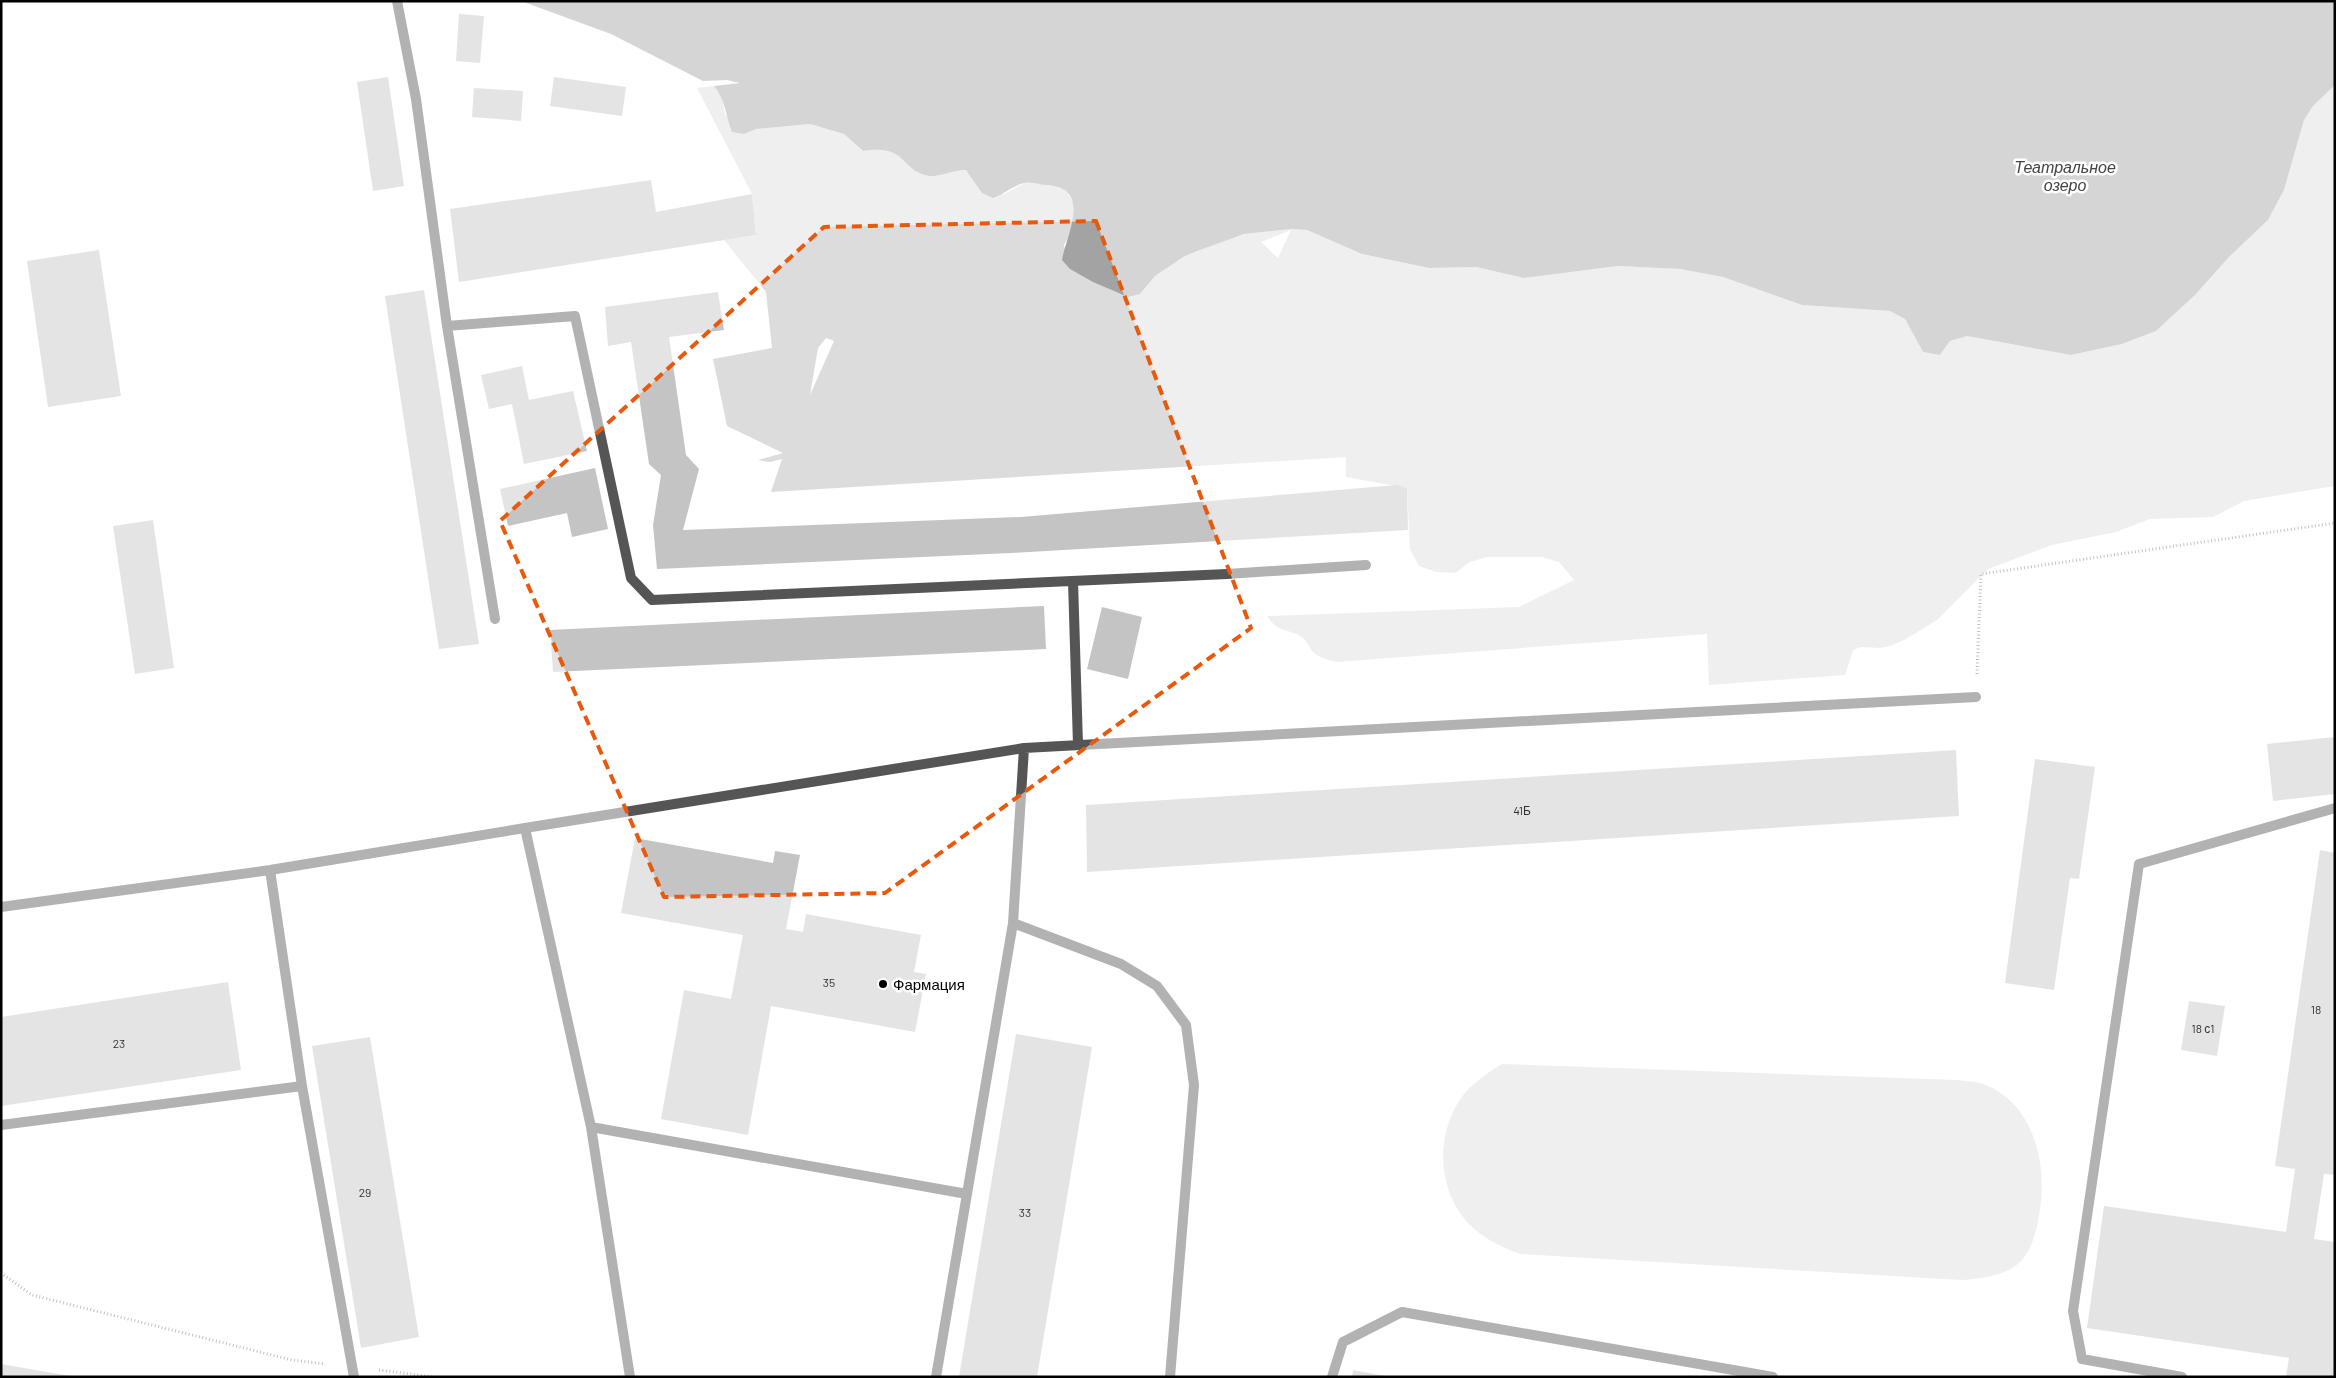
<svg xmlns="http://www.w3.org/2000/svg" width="2336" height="1378" font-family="Barlow,sans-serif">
	<rect width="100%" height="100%" fill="#fff"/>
	<!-- green -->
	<path fill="#dcdcdc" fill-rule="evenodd" d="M2335,85V486L2244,501L2213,517L2150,519L2116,532L2052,545L1988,569L1937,620L1906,639L1890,646L1880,648L1861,647L1853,650L1845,675L1709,685L1707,634L1337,662C1327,660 1315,657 1310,648C1307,643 1306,639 1300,636C1286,628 1278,633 1267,616L1519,607L1574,580L1559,562L1542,557H1487L1470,562L1455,573L1436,572L1419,566L1410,549L1407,488L1346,477V457L771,492L782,459L770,462L758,460L783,453L727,426L713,359L772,348L766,292L724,240L756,235L752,194L697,88L714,86L721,93L725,114L744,134L756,129L810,124L844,134L863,151C909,144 899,171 929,176C936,178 954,170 967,170L982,192L1004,194L1025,183L1032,182L1056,185L1067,192L1074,204L1072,232L1064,245L1070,269L1116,292L1140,294L1155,276L1185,256L1208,246L1244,234L1292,229L1307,230L1362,254L1429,268L1476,267L1524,278L1618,266L1680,269L1723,277L1802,305L1890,311L1905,319L1923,352L1940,355L1950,341L1967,336L2071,355L2122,344L2156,331L2195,295L2229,257L2268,220L2284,190L2304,120L2313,106ZM1291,230L1278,258L1261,242ZM826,338L834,341L810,395L818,348Z
		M1502,1064L1956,1080C1965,1081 1977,1081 1986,1085C2036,1106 2048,1168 2039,1215C2037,1230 2031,1253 2019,1263C2004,1276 1980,1279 1961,1280L1520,1254C1502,1247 1484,1239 1470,1225C1438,1193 1435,1139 1459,1101C1469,1085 1487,1073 1502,1064Z"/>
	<!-- water -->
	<path fill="#a3a3a3" d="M521,1H2335V85L2313,106L2304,120L2284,190L2268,220L2229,257L2195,295L2156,331L2122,344L2071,355L1967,336L1950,341L1940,355L1923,352L1905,319L1890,311L1802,305L1723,277L1680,269L1618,266L1524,278L1476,267L1429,268L1362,254L1307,230L1292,229L1244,234L1197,251L1185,256L1155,276L1140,294L1128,297L1093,282L1070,269L1062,260C1066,236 1093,188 1047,185C1040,185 1032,181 1024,183C1013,186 1004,194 993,198L982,193L966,170C954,170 936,178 929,176C899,171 909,144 863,151L844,134L810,124L756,129L744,134L732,132C726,117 725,98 714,86L740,83L727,80L703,81L611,34Z"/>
	<!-- building -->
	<path fill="#c4c4c4" d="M459,14L484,16L480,63L456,61Z
		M388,77L404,186L373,191L357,82Z
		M554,77L626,87L622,116L550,106Z
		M474,88L523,91L521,121L472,117Z
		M651,180L656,212L752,194L756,235L459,282L450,209Z
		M99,250L121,396L48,407L27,261Z
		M424,290L479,644L439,649L385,296Z
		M718,292L724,330L669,337L686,455L699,469L683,530L1021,517L1397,485L1407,488L1408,530L1011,553L657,569L653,525L661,475L649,464L631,342L608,346L605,307Z
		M522,366L529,400L573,391L587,451L524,464L512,404L489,409L481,375Z
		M595,468L608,529L572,537L567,513L508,526L500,489Z
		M153,520L174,668L135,674L113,526Z
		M1044,606L1046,649L553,672L550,630Z
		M1102,607L1142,617L1128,679L1087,669Z
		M2335,737V794L2273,801L2267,744Z
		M1956,750L1959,816L1087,872L1086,805Z
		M2035,759L2095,767L2079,879L2070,878L2054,990L2005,983Z
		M635,838L773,863L775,851L800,855L786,929L803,932L806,914L921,935L914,972L926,974L915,1032L771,1006L748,1135L661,1119L684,990L731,999L743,935L621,913Z
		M2320,850L2335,853V1175L2324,1174L2314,1239L2335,1242V1377H2286L2289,1358L2087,1328L2104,1206L2286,1232L2295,1169L2275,1166Z
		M228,982L241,1070L1,1106V1017Z
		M2189,1001L2225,1006L2217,1056L2181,1050Z
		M1016,1034L1092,1047L1037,1377H959Z
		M370,1037L419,1337L361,1348L312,1046Z
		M1,1364L70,1376V1377H1Z
		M1353,1370L1385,1376V1377H1352Z"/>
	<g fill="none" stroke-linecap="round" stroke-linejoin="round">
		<!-- path -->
		<path stroke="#777" stroke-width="3" stroke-dasharray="1 2.5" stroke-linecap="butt" d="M1977,674L1981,574L2335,523
			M1,1273L32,1295L292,1360L325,1364
			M379,1370L434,1377"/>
		<!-- service -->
		<path stroke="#555" stroke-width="10" d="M397,1L416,99L447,326L495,619
			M447,326L575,316L631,578L652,600L1227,574L1366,565
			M1073,581L1078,745
			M525,828L1024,748
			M270,870L302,1086
			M1,907L270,870L525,828L591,1127L630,1377
			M1013,923L1121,964L1157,986L1186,1025L1194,1085L1170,1377
			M1,1125L302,1086L354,1377
			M591,1127L967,1194L936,1377
			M967,1194L1013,923L1024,748L1976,697
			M1332,1377L1343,1342L1402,1312L1773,1377
			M2182,1377L2082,1359L2073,1311L2139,864L2335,808"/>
	</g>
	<!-- marked area -->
	<path d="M0 0H2336V1378H0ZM1096,221L1251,628L885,893L664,897L500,521L824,227Z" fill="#fff" fill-opacity=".55" fill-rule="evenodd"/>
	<path fill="none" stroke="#e8590c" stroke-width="4" stroke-dasharray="10 6" stroke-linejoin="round" d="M1096,221L1251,628L885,893L664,897L500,521L824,227Z"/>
	<!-- markers -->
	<circle fill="#000" stroke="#fff" stroke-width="2" cx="883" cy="984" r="5"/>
	<g text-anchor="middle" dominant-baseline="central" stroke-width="5" stroke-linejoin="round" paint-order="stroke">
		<!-- number labels -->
		<g font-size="12" fill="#313131">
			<text x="1522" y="810">41Б</text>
			<text x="829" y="982">35</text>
			<text x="2316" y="1009">18</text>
			<text x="2203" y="1028">18 с1</text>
			<text x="119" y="1043">23</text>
			<text x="365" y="1192">29</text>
			<text x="1025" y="1212">33</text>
		</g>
		<!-- poi labels -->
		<g font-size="15" fill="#000" stroke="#fff" text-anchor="start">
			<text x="893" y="984">Фармация</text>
		</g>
		<!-- water labels -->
		<g font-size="16" font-style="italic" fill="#444" stroke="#fff">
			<text x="2065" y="166">Театральное<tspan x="2065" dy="18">озеро</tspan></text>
		</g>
	</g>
	<!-- border -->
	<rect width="2336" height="1378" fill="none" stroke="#000000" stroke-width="5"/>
</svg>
